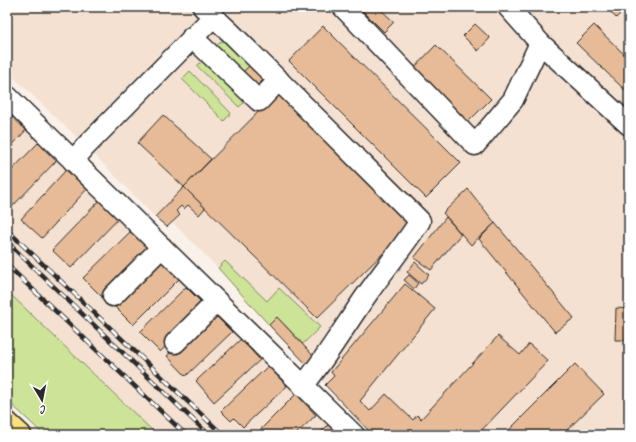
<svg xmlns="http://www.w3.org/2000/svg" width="636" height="442" font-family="Caveat,sans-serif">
	<rect width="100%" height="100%" fill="#faf1ea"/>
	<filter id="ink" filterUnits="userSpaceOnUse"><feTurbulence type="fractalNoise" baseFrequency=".025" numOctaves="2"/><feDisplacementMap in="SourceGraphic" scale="8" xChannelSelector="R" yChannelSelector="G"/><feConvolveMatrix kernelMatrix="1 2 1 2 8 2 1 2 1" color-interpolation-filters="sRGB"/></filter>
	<g filter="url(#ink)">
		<!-- built -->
		<path fill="#f4e1d1" d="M7,7H629V435H373L218,268L173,223L167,227L155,217L86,146L7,71Z
			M7,108L345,435H157L7,291Z"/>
		<!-- green -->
		<path fill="#cde398" stroke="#7c8762" d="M226,37L252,63L242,73L215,47Z
			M205,58L247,100L239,107L197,66Z
			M190,71L231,113L224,121L182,79Z
			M225,261L267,301L279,288L320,327L303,344L277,317L269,325L218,268Z
			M7,291L157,435H44L7,400Z"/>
		<!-- building -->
		<path fill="#e7bb97" stroke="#2b2b2b" d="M359,7H378L394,22L384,32Z
			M606,7H627L616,18Z
			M475,24L490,38L478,51L463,36Z
			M594,25L629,59V94L576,43Z
			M323,26L461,163L426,198L289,61Z
			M436,45L491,99L467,123L412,70Z
			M252,63L266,77L256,87L242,73Z
			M280,90L412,225L317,318L184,187Z
			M7,110L27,129L7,151Z
			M163,115L211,159L184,187L137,143Z
			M38,143L56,161L9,210L7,208V175Z
			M66,170L87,189L42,238L21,219Z
			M184,187L205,208L199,215L188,205L184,209L181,206L176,211L180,215L167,227L155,217Z
			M468,189L495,223L471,245L443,213Z
			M99,201L118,219L71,268L52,250Z
			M446,217L461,234L431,270L414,258Z
			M495,223L574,318L555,332L479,239Z
			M131,231L149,249L102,297L83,278Z
			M161,260L180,278L133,325L115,307Z
			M415,262L429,275L421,284L407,272Z
			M409,275L418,283L414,289L404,280Z
			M405,284L435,309L360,401L370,411L386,394L413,420L417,415L421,419L498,336L520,355L529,344L548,361L477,435H373L325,385L334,376L331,372Z
			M186,287L205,306L160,352L140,332Z
			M616,308L629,309V340H615Z
			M212,312L232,332L186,376L167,356Z
			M277,317L318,361L310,368L269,325Z
			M241,339L260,360L214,402L196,381Z
			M575,364L604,394L562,435H504Z
			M268,366L287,386L243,427L234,418L231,421L221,411Z
			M296,394L316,415L295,435H261L258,432Z
			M328,425L338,435H318Z"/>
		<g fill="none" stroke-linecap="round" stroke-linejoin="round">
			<defs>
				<path id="minor" d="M203,7L230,32L420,221C404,246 385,269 368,293C346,324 327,357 303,386
					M343,7L475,145L513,100L540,43L508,7
					M192,37L259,101L279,80
					M540,43L629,125
					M7,96L354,435
					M73,161L86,146L213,17
					M113,296L162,247
					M175,343L217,301"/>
				<path id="major" d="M7,423L20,435"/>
			</defs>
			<!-- minor casing -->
			<use href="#minor" stroke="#2b2b2b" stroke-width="23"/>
			<!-- major casing -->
			<use href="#major" stroke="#2b2b2b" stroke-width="25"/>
			<!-- minor -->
			<use href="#minor" stroke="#fff" stroke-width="20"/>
			<!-- major -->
			<use href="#major" stroke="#fce080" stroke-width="22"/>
			<defs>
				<path id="rail" d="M7,230L223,435
					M7,242L209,435
					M7,265L186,435"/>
			</defs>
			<!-- rail casing -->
			<use href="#rail" stroke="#2b2b2b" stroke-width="4.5"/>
			<!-- rail -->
			<use href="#rail" stroke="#fff" stroke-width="3" stroke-dasharray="9" stroke-linecap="butt"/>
		</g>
	</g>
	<!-- margin -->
	<rect width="636" height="442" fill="none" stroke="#fff" stroke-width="24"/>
	<rect x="12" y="12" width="612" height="418" fill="none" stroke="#2b2b2b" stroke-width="1.5" filter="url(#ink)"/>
	<!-- north arrow -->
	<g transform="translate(42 400) rotate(170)" stroke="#ffffff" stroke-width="3" paint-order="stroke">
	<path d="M0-3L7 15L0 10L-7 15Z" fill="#2b2b2b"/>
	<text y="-6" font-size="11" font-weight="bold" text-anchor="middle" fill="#2b2b2b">С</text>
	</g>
</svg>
